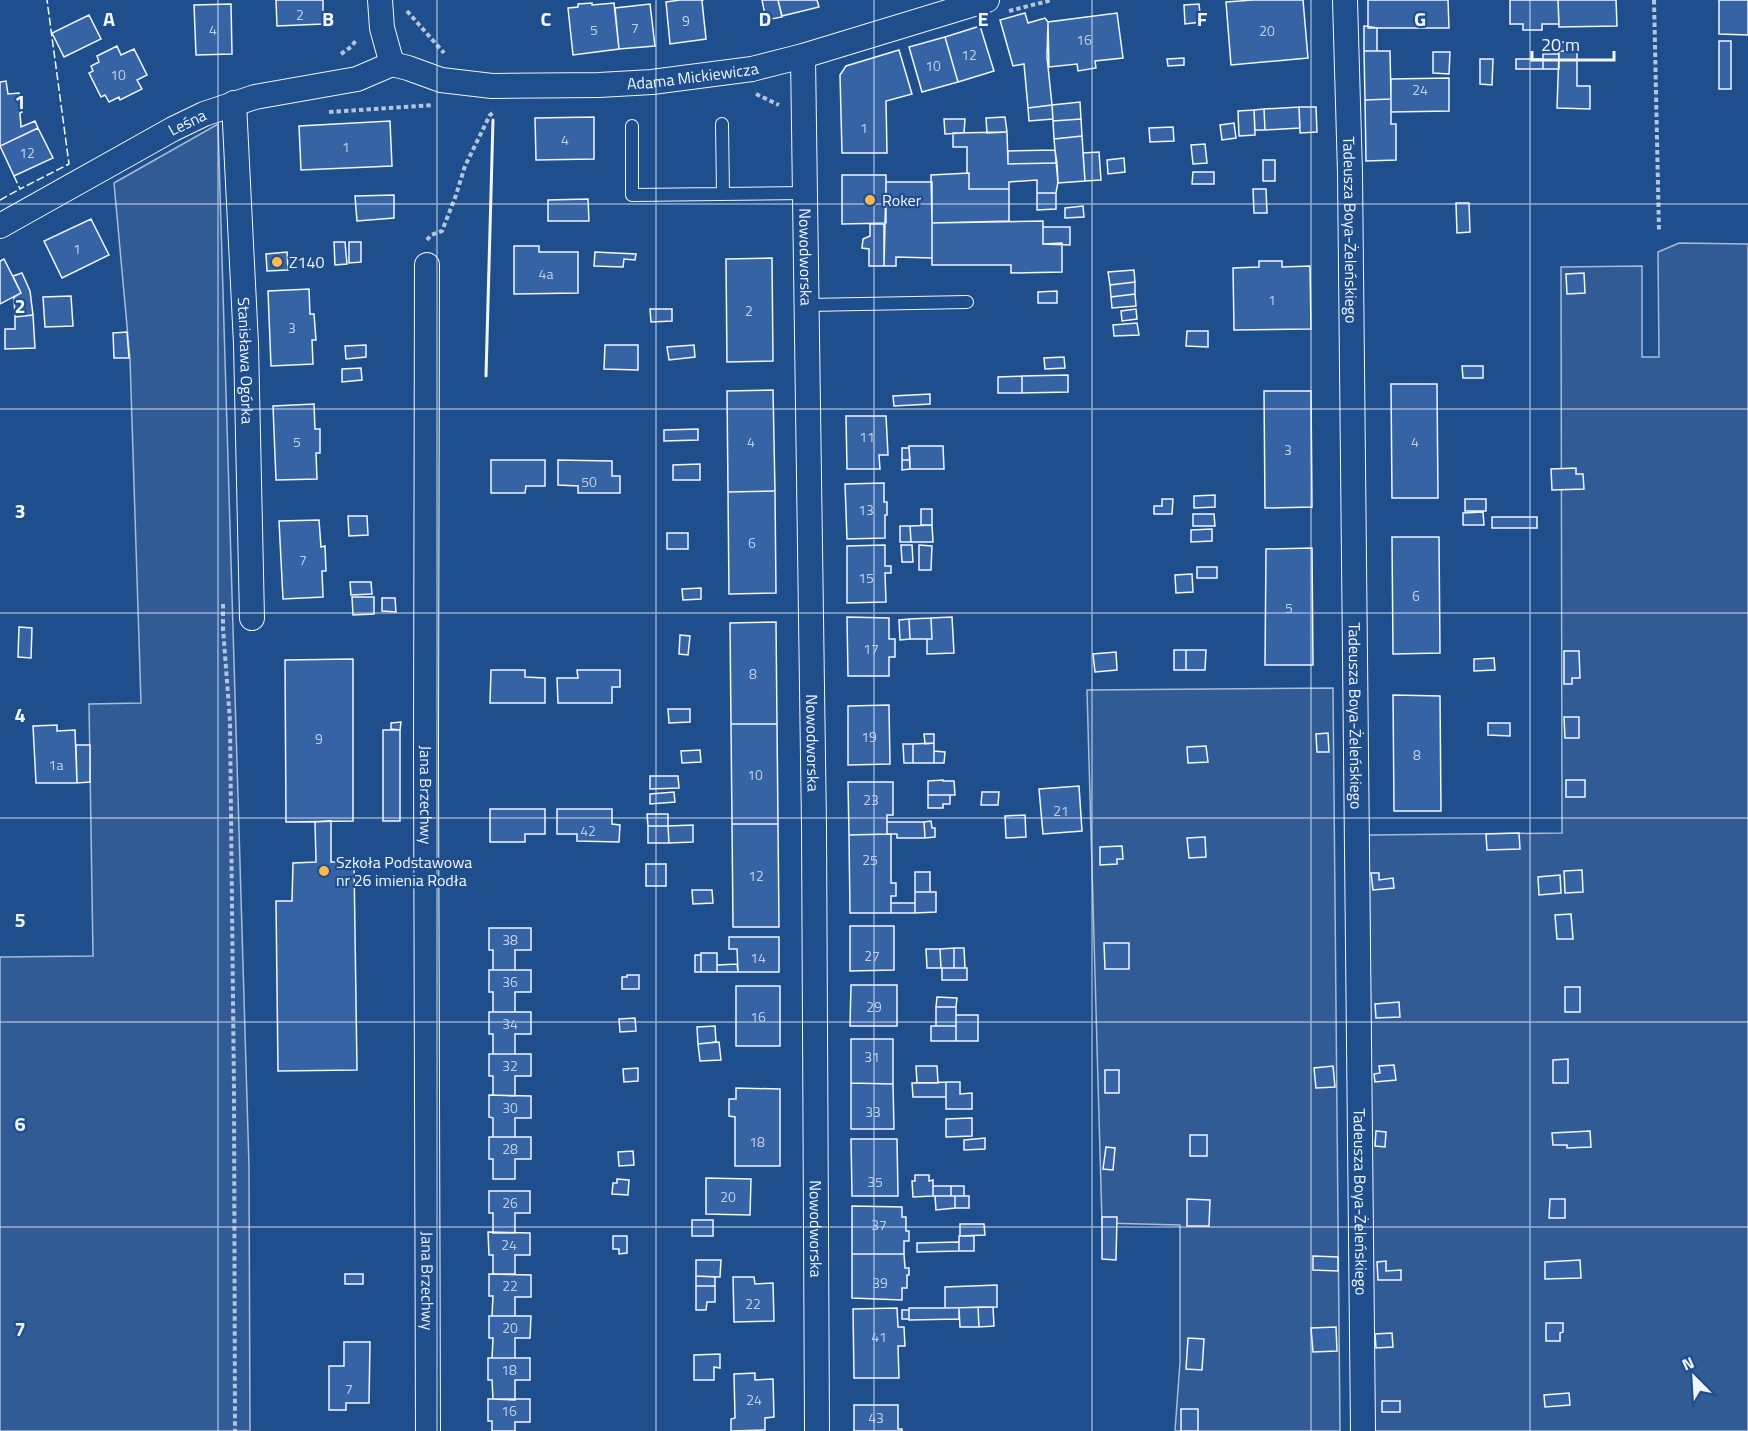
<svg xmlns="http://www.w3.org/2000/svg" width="1748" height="1431" font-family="'Titillium Web',sans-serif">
	<rect width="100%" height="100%" fill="#1f4e8c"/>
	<!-- green -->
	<path fill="#305b95" stroke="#a8bbd7" stroke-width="1.5" d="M218,124L249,1166L250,1431H0V957L93,956L89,704L141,703L130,359L114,183Z
		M1679,243L1748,244V1431H1374L1369,835L1562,833L1561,267L1642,266V357H1659L1658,252Z
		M1333,688L1340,1431H1175L1180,1362V1225L1102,1223L1087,690Z"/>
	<!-- building -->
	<path fill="#3563a3" stroke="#f2f6ff" stroke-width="1.5" d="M276,0H323V24L277,26Z
		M680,0H703L702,1L706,39L670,44L666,2Z
		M762,0H778L782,17L766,20Z
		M778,0H817L819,7L782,16Z
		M1253,0H1303L1308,58L1231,65L1226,2Z
		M1368,0H1448L1449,28H1368Z
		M1510,0H1558L1559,24H1542V30H1523V24H1510Z
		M1558,0H1616L1617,26L1559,27Z
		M1719,0H1748V35L1719,34Z
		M592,3V5L614,3L619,49L573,55L568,8L578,7V4Z
		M231,4L232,54L196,55L194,5Z
		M650,4L655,46L619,49L615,8Z
		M1199,4L1201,22L1185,24L1184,5Z
		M1025,13L1028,23L1045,18L1048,22L1047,57L1052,105L1028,108L1024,64L1013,66L1000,20Z
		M1117,13L1123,58L1095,61L1096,68L1078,71L1077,64L1049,67L1048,22Z
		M89,15L101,39L64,57L52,33Z
		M980,26L994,71L958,82L945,37Z
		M1364,26L1377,28V51H1364Z
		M945,37L958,82L922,92L909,47Z
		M1719,41H1731V89H1719Z
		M1559,42H1577V51H1559Z
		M117,46L121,55L134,49L147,75L137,80L142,89L120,100L119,97L109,102L105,95L101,97L89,73L93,71L91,66L99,62L97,56Z
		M899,50L912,94L886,101L887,153H842L840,75L846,66Z
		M1364,51H1390L1391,99L1365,100Z
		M1559,51H1577V86H1590V109L1557,108Z
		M1433,52H1450L1449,74L1433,73Z
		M1543,54H1559V69H1543Z
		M1184,58V65L1168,66L1167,59Z
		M1480,59H1493L1492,85L1480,84Z
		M1516,59H1543V69H1516Z
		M1449,78V111L1391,112V79Z
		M6,81L8,94L19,93L22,112L20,113L21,127L35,121L38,128L0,146V82Z
		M1391,99V124H1396V160L1366,161L1365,100Z
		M1080,102L1081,119L1053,121L1052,105Z
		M1052,105L1053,119L1029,121L1028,108Z
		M1299,107L1300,128L1265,130L1264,109Z
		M1299,107H1316L1317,132L1300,133Z
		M1264,109L1265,130H1255L1254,110Z
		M1254,110L1255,135L1239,136L1238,111Z
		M594,117V159L536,160L535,118Z
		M1005,117L1007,132L987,133L986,118Z
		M944,119H965L964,133L945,134Z
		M1081,119L1082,136L1054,139L1053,121Z
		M390,121L392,166L301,170L299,126Z
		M1234,123L1236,138L1222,140L1220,125Z
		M1173,127L1174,141L1150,142L1149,128Z
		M38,128L53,158L14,176L0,146Z
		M1007,132L1008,164L1057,163L1058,182L1056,193H1037V180L1009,182V189H969V173H967V147H953V133Z
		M1082,136L1085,181L1058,183L1054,139Z
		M1205,144L1207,163L1193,164L1191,145Z
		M1055,150L1057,163L1008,164V151Z
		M1099,152L1101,180L1085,181L1083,153Z
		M1124,158L1125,172L1108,174L1107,160Z
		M1263,160H1275V181H1263Z
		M1193,172H1214V184H1192Z
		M969,173V189H1009V221L932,223L931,175Z
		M842,175H886V223L842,224Z
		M886,182H932V258L896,257V266H884Z
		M1253,189H1266L1267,213H1254Z
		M1037,193H1056V209L1037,210Z
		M394,195V218L357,221L355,196Z
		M588,199L589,221H548V200Z
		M1456,203H1469L1470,232L1457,233Z
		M1083,206L1084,217L1065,218V208Z
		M91,219L109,255L62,278L44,241Z
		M1043,221V244L1062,243V272L1011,273V265H932V223Z
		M870,224H884V266H869V249L862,248L863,239L870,236Z
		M1043,227H1070V245L1043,244Z
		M334,242H345L347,264L335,265Z
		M349,242H361V262L349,263Z
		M514,246H539V252H578V293L514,294Z
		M287,252L288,270L267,271L266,254Z
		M595,252L636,254L635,260L624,259L623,267L594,266Z
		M772,258L773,361L727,362L726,259Z
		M4,259L21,293L0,304V261Z
		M1259,261H1282V267L1310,266L1311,329L1234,330L1233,268L1259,267Z
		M1134,270L1135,282L1110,285L1108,272Z
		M22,273L30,291L33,315L15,317L14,297L21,293L13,276Z
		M1584,273L1585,293L1567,294L1566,274Z
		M1135,282V294L1111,297L1110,285Z
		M309,289L310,314H314L316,340H312L313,364L271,366L268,291Z
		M1057,291V303H1038V292Z
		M1135,294L1136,306L1112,308L1111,297Z
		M71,296L73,326L45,327L43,297Z
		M650,309H672V321L651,322Z
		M1136,309L1137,319L1122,321L1121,311Z
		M33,315L35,348L5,349V329H15V317Z
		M1137,323L1139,335L1114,336L1113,325Z
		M1187,331H1208V347L1186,346Z
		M127,332L129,358H114L113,333Z
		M366,345V357L346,359L345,346Z
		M605,345H638V370L604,369Z
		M694,345L695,357L669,360L667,347Z
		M1064,357L1065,368L1045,369L1044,358Z
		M1462,366H1483V378H1463Z
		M361,368L362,380L342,382V369Z
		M1068,375V392L1022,393V376Z
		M1022,376V393H998V377Z
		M1391,384H1437L1438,498H1392Z
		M773,390L775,491L728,492L727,391Z
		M1264,391H1311L1312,507L1265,508Z
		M930,394V404L894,406L893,396Z
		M314,404L315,429H320V453H316L317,479L276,480L273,406Z
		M846,416H886L888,455H879L880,469H847Z
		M698,429V440L664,441V430Z
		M909,446H943L944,469H910Z
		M902,448H909L910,460H902Z
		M491,460H545V486H526L525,493H491Z
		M558,460L612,461V476H620V493H578V486L558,485Z
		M902,460H910V469L902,470Z
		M700,464V480H673V465Z
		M1576,468V474H1583L1584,489L1552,490L1551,469Z
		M884,483V502H887V515H885V538L847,539L845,484Z
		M775,491L776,593L729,594L728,492Z
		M1215,495V507L1194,508V496Z
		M1162,499H1173L1172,514H1154V506H1162Z
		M1465,499H1486V511H1465Z
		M921,509H932V525H921Z
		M1483,512L1484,525H1463V513Z
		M1193,514H1214L1215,526H1193Z
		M348,516H367L368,535L349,536Z
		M1492,517H1537V528H1492Z
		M319,520L321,547L325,546L326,571H322L323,597L283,599L279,521Z
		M932,525L933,542H911L910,526Z
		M900,526H910L911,542H900Z
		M1212,529V541L1191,542V530Z
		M667,533H688V549H667Z
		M1392,537H1439L1440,653L1393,654Z
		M885,545V566H891V573H885L886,602L847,603V546Z
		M901,545H912L913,562H902Z
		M919,545L932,546L931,570H919Z
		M1312,548L1313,665H1265L1266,549Z
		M1197,567H1217V578H1197Z
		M1192,574L1193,592L1176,593L1175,575Z
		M350,582H371L372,594L351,595Z
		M701,588V599L683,600L682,589Z
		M352,597H374V614L353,615Z
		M382,598H395L396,612L382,611Z
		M847,617L889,618V639H895V657H889V676H848Z
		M952,617L954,653L927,654V639H932L931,618Z
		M931,618L932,639H910L909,619Z
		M909,619L910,639L900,640L899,620Z
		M776,622L777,724H731L730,623Z
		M19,627L32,628L31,658L18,657Z
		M680,635L690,636L688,655L679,654Z
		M1174,650H1186V670H1174Z
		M1186,650H1206L1205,670H1186Z
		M1564,651H1579L1580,678H1572V684H1564Z
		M1116,652L1117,670L1095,672L1093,654Z
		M1494,658L1495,670L1474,671V659Z
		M353,659V821L286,822L285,660Z
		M491,670H525V677L545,678V703H490Z
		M577,670H620V687H612V703H558L557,678H578Z
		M1393,695L1440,696L1441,811H1394Z
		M889,705L890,764L848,765V706Z
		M668,709H690V722L669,723Z
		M1564,717H1579V738H1565Z
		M401,722L400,730L391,729V723Z
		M1488,723H1510V736L1488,735Z
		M731,724H777L778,824H732Z
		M57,725V731L75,730L77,783H36L33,726Z
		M383,730H400V821H383Z
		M1328,733L1329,752H1317L1316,734Z
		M924,734H934V743L925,744Z
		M934,743V763H913V744Z
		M903,744H913V763H904Z
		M76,745H90V782L77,783Z
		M1206,746L1208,762L1188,763L1187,747Z
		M700,750L701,762L682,763L681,751Z
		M934,751L945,752L944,763H934Z
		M650,776H678L679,788L650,789Z
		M943,780V781H954L955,795H928V781Z
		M1566,780H1585V797H1566Z
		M848,782H893V815H887V834L849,835Z
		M1079,786L1082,831L1043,834L1039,789Z
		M674,792L675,802L650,804V794Z
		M982,792H999L998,805H981Z
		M928,795H950V804H943V808H928Z
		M490,809H545V834H525V842H490Z
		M557,809H612V824L620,825L619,842L577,841V834H557Z
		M647,814H668V826H648Z
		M1025,815L1026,837L1006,838L1005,816Z
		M331,821V862H354L357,1070L278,1071L276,901H292L293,863L316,862L315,822Z
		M931,821L932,828H935V837L925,838L924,822Z
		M887,822H924L925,838H897V834H887Z
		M732,824H778L779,927H733Z
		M693,825V842L669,843L668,826Z
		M648,826H668L669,843H648Z
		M1519,833L1520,849L1487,850L1486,834Z
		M891,834V883H896V896H891V913H850L849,835Z
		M1205,837L1206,857L1189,858L1187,838Z
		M1122,846L1123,859H1117V864L1100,865V847Z
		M646,864H666V886H646Z
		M1582,870L1583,892L1565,893L1564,871Z
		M915,872H930V892H915Z
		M1371,873H1379V880L1393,878L1394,888L1373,890Z
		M1560,875L1561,893L1539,895L1538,877Z
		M692,890H712L713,903L693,904Z
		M915,892H936V912L915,913Z
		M891,903H915V913H891Z
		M1571,914L1573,939H1557L1555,915Z
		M850,926H894V970L850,971Z
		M489,928H531V950H515V970H493V950H489Z
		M729,937H779V972H738L737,949H729Z
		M1104,943H1129V969H1105Z
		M954,948H964L965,968H954Z
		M954,948V968H941L940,949Z
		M926,949H940L941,968H927Z
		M701,953H717V972H701Z
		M695,955H701V972H695Z
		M737,964L738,972H717V965Z
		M942,968H967V980H942Z
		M489,970H531V992H515V1012H493V992H489Z
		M627,975H639V989H622V977H627Z
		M851,985H897V1026H850Z
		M736,986H780V1046H736Z
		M1565,987H1580V1012H1565Z
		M937,997L957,998L956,1007H936Z
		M1399,1002L1400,1017L1376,1018L1375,1004Z
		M936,1007H956V1026H936Z
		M489,1012H531V1034H515V1054H493V1034H489Z
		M956,1015H978V1041H956Z
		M635,1018L636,1031L620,1032L619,1019Z
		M715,1026L716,1042L698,1044L697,1027Z
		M931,1026H956V1041H931Z
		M851,1039H893V1084L851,1083Z
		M719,1042L721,1060L700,1061L698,1044Z
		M489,1054H531V1076H515V1096L493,1095V1076H489Z
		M1568,1059V1083H1553V1060Z
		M1394,1065L1396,1080L1375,1082L1374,1074L1380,1073L1379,1066Z
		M916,1066H937L938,1083H917Z
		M1333,1066L1335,1087L1316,1088L1314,1068Z
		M638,1068V1081L624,1082L623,1069Z
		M1105,1070H1119V1093H1105Z
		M946,1082H960V1094L972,1093V1109H946Z
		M946,1082V1097H913L912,1083Z
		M851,1083L893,1084L894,1129H851Z
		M736,1088L780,1089V1166H735V1117L729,1116V1099H736Z
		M489,1095L531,1096V1118H515V1137H493V1118L489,1117Z
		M972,1118V1136L946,1137V1119Z
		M1376,1131L1386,1132L1385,1147L1375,1146Z
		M1590,1131L1591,1147L1567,1148V1145H1553L1552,1133Z
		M1190,1135H1207V1156H1190Z
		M489,1137H531V1159H515V1179H493V1159H489Z
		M985,1138V1149L964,1150V1140Z
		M851,1139H897L898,1196H852Z
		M1106,1147L1115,1148L1113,1170L1103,1169Z
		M633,1151L634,1165L619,1166L618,1152Z
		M915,1175H929V1181L933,1180V1196L913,1197L912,1181H915Z
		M706,1178L751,1179L750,1215L706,1214Z
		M617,1179L629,1180L628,1195L612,1194L613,1183H617Z
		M933,1186H951V1196H933Z
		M951,1186H964V1196H951Z
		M489,1191H530V1213H515V1233H493V1213H489Z
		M935,1196H955V1208L936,1210Z
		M955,1196H969V1208H955Z
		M1187,1199L1210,1200L1209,1226H1187Z
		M1550,1199H1565V1218H1549Z
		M852,1206L902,1207V1217H906V1231H909V1241H904V1254H852Z
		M1102,1217H1117L1116,1260L1102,1259Z
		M692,1220H713V1236H692Z
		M960,1224H984L985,1235L960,1236Z
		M488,1232L530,1233V1255H515V1274H493V1255H489Z
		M613,1236H627V1253L619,1254V1249H613Z
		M959,1236H974V1251H959Z
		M959,1242V1251L917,1252V1243Z
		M852,1254H904L905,1268H909V1275H907V1288H902V1300L852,1298Z
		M1313,1256L1338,1257V1271L1313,1270Z
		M696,1260H721L720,1277L696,1276Z
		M1580,1260L1581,1278L1545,1279V1262Z
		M1386,1261V1271L1401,1270V1280H1378L1377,1262Z
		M345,1274H363V1284H345Z
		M489,1274L531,1275V1297H515V1316H492L493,1296H489Z
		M696,1276L715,1277V1286H696Z
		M733,1277H754L755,1284L773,1283L774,1321L734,1322Z
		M997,1285V1307L945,1308V1287Z
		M696,1286H715V1302H707L706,1310H696Z
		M978,1307H993L994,1326L979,1327Z
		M978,1307L979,1327H960L959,1308Z
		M897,1308L898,1327H904L905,1346H898L899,1378H854L853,1309Z
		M909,1308H959V1319L909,1320Z
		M902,1310H909V1319H902Z
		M489,1316H531L530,1338H515V1358H492L493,1338H489Z
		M1546,1323H1563V1332L1560,1333V1341H1546Z
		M1336,1327L1337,1351L1313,1352L1311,1328Z
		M1392,1333L1393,1347L1376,1348L1375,1334Z
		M1188,1338L1204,1339L1202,1370L1186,1369Z
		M344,1342H370L369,1403H346V1410H329V1366H344Z
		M720,1354V1368L714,1367V1380H694V1355Z
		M488,1358H530V1380H515V1400L493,1399L492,1380H488Z
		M755,1373V1380L773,1379L774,1417L765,1418V1430L731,1431V1419L735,1418L734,1374Z
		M1569,1393L1570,1405L1545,1407L1544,1395Z
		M488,1399H530V1422H515V1431H492V1421H488Z
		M1382,1401H1400V1412H1382Z
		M854,1405H898V1429H902V1431H854Z
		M1181,1409H1198V1431H1181Z"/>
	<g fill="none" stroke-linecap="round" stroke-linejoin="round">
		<defs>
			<path id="lane" d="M722,124L723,194
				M632,126V195L806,193
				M808,305L967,302"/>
			<g id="street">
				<path d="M380,0L382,28L392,64"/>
				<path id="s1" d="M1345,0L1350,173L1363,1431"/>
				<path id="s2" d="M803,56L814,827L817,1431"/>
				<path id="s3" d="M392,64L408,68L441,80L492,86L599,85L652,82L752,69L803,56L987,0"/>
				<path id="s4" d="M234,103L246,344L252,618"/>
				<path id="s5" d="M0,226L173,129L204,114L255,97L357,79L392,64"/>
				<path id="s6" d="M427,265L426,756L428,1431"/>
			</g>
		</defs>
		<!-- lane casing -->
		<use href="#lane" stroke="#f2f6ff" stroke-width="14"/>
		<!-- street casing -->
		<use href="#street" stroke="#f2f6ff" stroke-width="26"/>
		<!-- path -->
		<path stroke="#b3c4dc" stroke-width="4" stroke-dasharray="4.5 3" stroke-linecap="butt" d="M1654,0L1659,231
			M407,11L444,53
			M1009,11L1052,0
			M341,54L351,47L357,39
			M756,94L779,105
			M329,112L433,105
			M427,240L431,235L442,231L456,195L465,166L490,115L494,112
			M223,604V628L230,721L234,1090L235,1431"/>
		<!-- lane -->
		<use href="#lane" stroke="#1f4e8c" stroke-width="12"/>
		<!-- street -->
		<use href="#street" stroke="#1f4e8c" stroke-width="24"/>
		<!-- fence -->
		<path stroke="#f2f6ff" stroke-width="1.5" stroke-dasharray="8 3" stroke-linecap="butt" d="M14,176L20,189L69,164L47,0
			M0,200L20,189"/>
		<!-- wall -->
		<path stroke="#f2f6ff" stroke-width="3" d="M486,376L493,120"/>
	</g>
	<!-- grid -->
	<path fill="none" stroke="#f2f6ff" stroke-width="1.5" stroke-opacity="0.55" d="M218,0V1431M437,0V1431M656,0V1431M874,0V1431M1092,0V1431M1311,0V1431M1530,0V1431M0,204H1748M0,409H1748M0,613H1748M0,818H1748M0,1022H1748M0,1227H1748"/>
	<!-- markers -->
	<g fill="#ffb74d" stroke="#1f4e8c" stroke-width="2">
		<circle cx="870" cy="200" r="6"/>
		<circle cx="277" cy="262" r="6"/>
		<circle cx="324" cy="871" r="6"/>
	</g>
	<g text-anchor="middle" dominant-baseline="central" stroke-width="4.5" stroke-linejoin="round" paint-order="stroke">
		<!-- number labels -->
		<g font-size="14" fill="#c3d1e8">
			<text x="300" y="14">2</text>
			<text x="686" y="20">9</text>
			<text x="635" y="27">7</text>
			<text x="213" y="29">4</text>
			<text x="594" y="29">5</text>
			<text x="1267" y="30">20</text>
			<text x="1084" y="39">16</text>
			<text x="969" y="54">12</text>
			<text x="933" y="65">10</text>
			<text x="118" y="74">10</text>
			<text x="1420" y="89">24</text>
			<text x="864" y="127">1</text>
			<text x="565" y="139">4</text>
			<text x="346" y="146">1</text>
			<text x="27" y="152">12</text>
			<text x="77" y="248">1</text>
			<text x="546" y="273">4a</text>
			<text x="1272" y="299">1</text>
			<text x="749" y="310">2</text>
			<text x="292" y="327">3</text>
			<text x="867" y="436">11</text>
			<text x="297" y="441">5</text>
			<text x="751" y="441">4</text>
			<text x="1415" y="441">4</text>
			<text x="1288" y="449">3</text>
			<text x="589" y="481">50</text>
			<text x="866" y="509">13</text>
			<text x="752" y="542">6</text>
			<text x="303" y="559">7</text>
			<text x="866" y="577">15</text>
			<text x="1416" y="595">6</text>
			<text x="1289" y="607">5</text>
			<text x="871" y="648">17</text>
			<text x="753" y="673">8</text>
			<text x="869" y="736">19</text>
			<text x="319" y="738">9</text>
			<text x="1417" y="754">8</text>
			<text x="56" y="764">1a</text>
			<text x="755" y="774">10</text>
			<text x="871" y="799">23</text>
			<text x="1061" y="810">21</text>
			<text x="588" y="830">42</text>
			<text x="870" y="859">25</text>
			<text x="756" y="875">12</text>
			<text x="510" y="939">38</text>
			<text x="872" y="955">27</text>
			<text x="758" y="957">14</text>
			<text x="510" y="981">36</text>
			<text x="874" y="1006">29</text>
			<text x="758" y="1016">16</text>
			<text x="510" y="1023">34</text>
			<text x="872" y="1056">31</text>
			<text x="510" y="1065">32</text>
			<text x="510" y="1107">30</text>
			<text x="873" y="1111">33</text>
			<text x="757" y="1141">18</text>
			<text x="510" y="1148">28</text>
			<text x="875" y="1181">35</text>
			<text x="728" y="1196">20</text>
			<text x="510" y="1202">26</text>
			<text x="879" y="1224">37</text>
			<text x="509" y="1244">24</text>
			<text x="880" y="1282">39</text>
			<text x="510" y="1285">22</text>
			<text x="753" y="1303">22</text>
			<text x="510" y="1327">20</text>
			<text x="879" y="1336">41</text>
			<text x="509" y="1369">18</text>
			<text x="349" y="1388">7</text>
			<text x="754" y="1399">24</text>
			<text x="509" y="1410">16</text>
			<text x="876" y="1417">43</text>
		</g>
		<!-- street labels -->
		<g font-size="16" fill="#f2f6ff" stroke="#1f4e8c">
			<text stroke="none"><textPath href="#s3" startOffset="304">Adama Mickiewicza</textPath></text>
			<text stroke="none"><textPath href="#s5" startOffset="214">Leśna</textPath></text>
			<text stroke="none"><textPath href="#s1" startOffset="230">Tadeusza Boya-Żeleńskiego</textPath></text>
			<text stroke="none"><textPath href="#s2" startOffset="201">Nowodworska</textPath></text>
			<text stroke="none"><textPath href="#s4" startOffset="258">Stanisława Ogórka</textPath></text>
			<text stroke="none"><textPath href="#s1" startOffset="716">Tadeusza Boya-Żeleńskiego</textPath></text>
			<text stroke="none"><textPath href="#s2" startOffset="687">Nowodworska</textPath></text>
			<text stroke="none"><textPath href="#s6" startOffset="530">Jana Brzechwy</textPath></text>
			<text stroke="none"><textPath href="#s1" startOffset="1202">Tadeusza Boya-Żeleńskiego</textPath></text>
			<text stroke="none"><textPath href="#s2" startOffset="1173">Nowodworska</textPath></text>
			<text stroke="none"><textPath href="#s6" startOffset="1016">Jana Brzechwy</textPath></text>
		</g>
		<!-- poi labels -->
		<g font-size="16" fill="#f2f6ff" stroke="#1f4e8c" text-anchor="start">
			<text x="882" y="200">Roker</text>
			<text x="289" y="262">Z140</text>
			<text x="336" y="862">Szkoła Podstawowa<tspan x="336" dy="18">nr 26 imienia Rodła</tspan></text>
		</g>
	</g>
	<g font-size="20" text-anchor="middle" font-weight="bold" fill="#f2f6ff" stroke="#1f4e8c" stroke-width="4.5" stroke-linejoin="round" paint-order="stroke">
		<text x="109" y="26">A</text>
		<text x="328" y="26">B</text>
		<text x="546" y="26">C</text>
		<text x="765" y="26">D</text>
		<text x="983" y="26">E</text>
		<text x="1202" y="26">F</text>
		<text x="1420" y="26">G</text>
		<text x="20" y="109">1</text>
		<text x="20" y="313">2</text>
		<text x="20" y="518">3</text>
		<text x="20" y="722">4</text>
		<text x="20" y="927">5</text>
		<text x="20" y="1131">6</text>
		<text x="20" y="1336">7</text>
	</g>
	<!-- north arrow -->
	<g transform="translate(1694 1377) rotate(336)" stroke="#1f4e8c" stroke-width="4.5" paint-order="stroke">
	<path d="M0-4.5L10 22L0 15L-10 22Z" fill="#f2f6ff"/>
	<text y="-9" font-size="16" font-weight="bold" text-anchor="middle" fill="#f2f6ff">N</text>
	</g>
	<!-- scale -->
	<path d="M1532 51v9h82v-9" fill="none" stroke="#f2f6ff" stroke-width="3"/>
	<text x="1541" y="51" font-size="18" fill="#f2f6ff" stroke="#1f4e8c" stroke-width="4.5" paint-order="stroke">20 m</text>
</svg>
